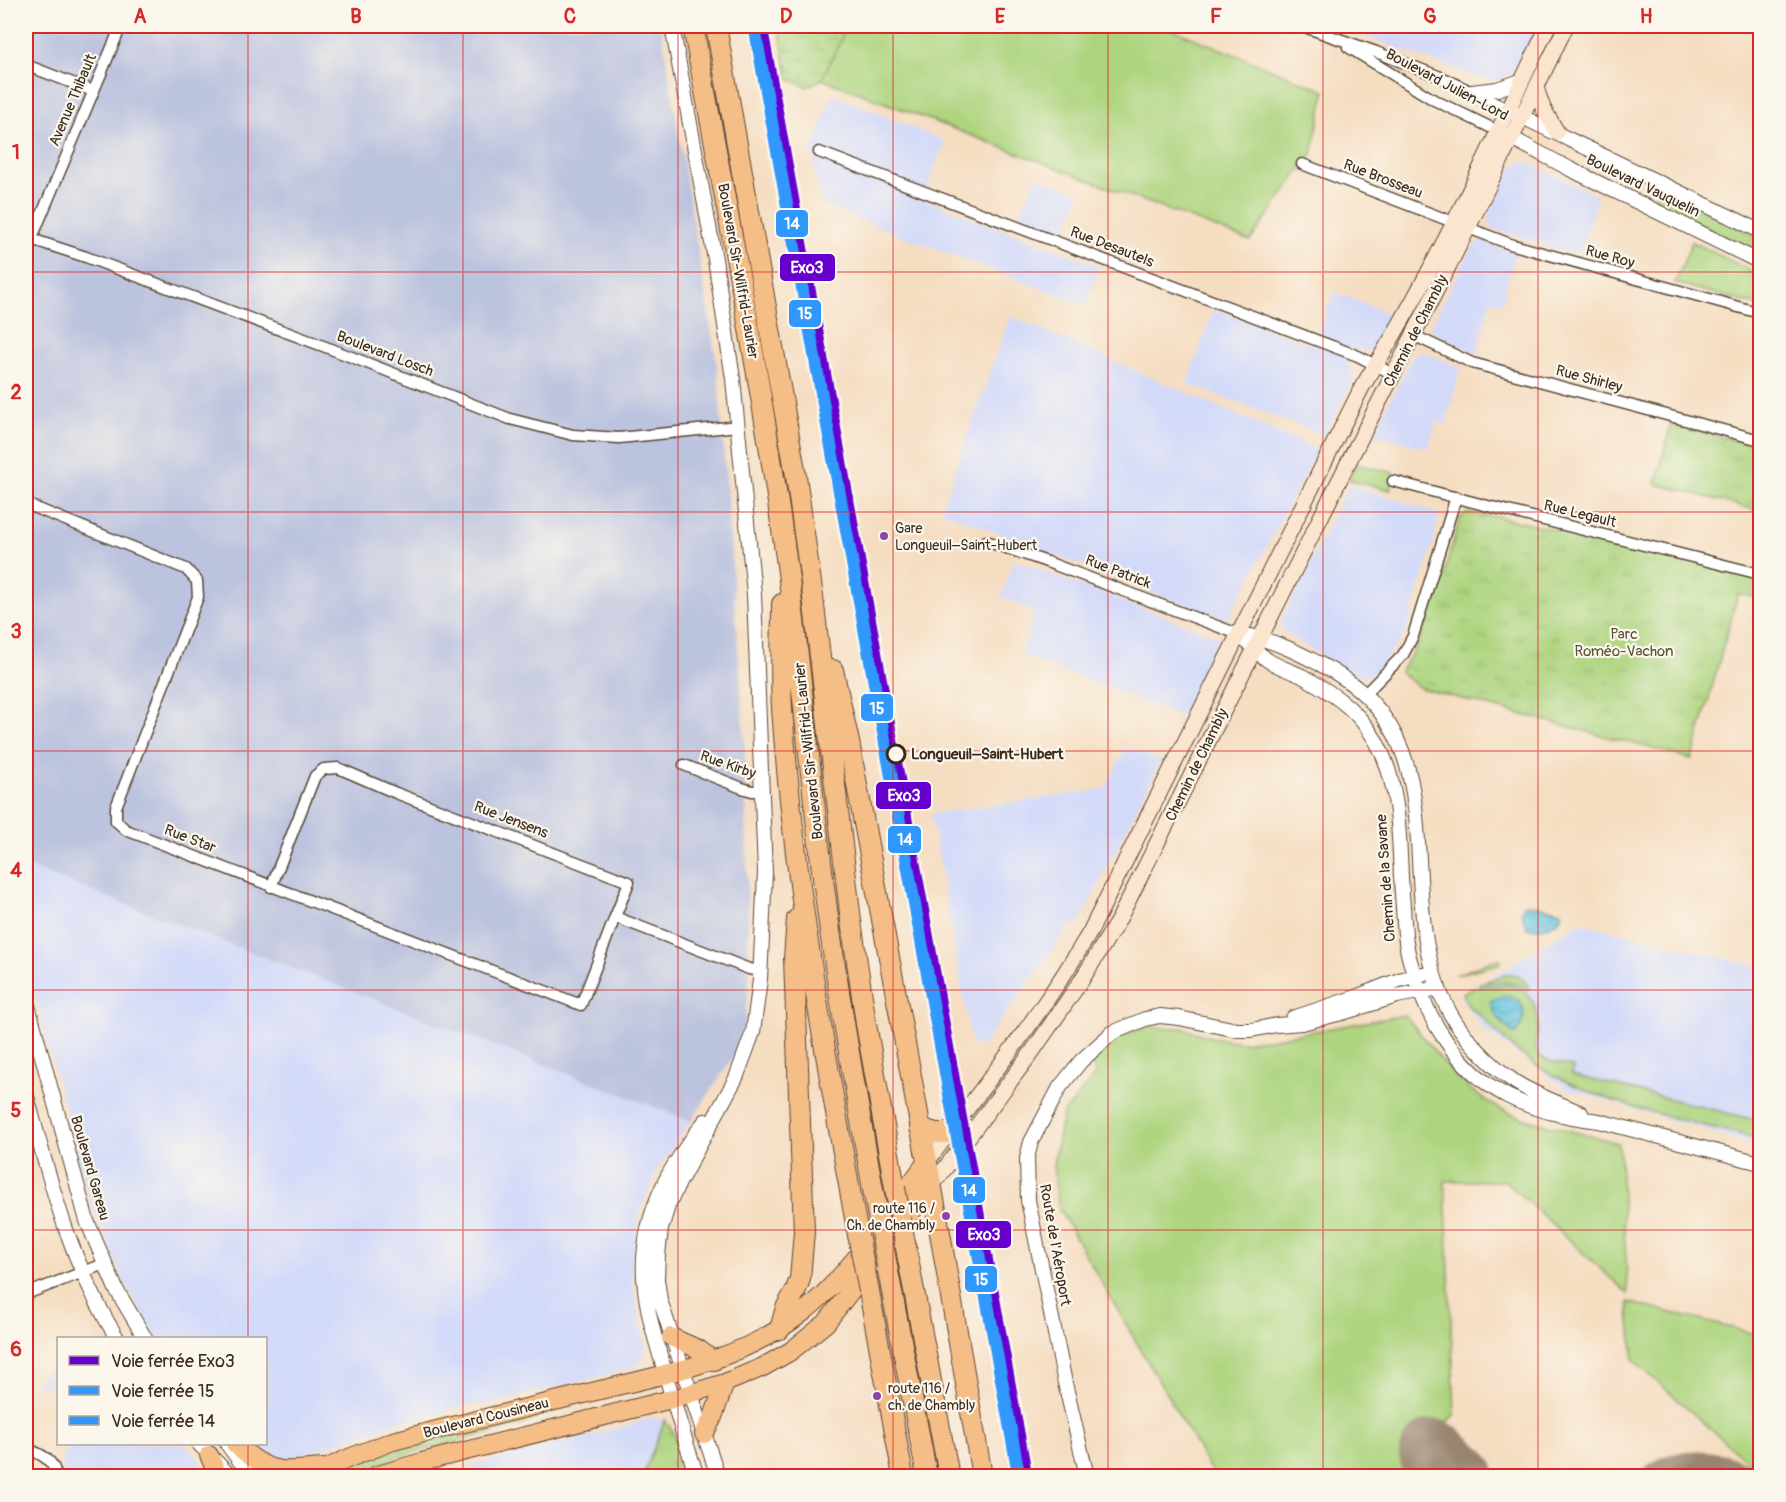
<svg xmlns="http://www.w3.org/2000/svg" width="1786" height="1502" font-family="Pangolin,sans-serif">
	<defs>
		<pattern id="wetland-marsh" width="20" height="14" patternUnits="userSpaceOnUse" patternTransform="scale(1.5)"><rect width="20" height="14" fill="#add47f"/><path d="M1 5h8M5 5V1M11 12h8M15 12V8" fill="none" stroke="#96b66d"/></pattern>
		<pattern id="park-tufts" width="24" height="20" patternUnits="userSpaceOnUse" patternTransform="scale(1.5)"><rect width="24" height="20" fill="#add47f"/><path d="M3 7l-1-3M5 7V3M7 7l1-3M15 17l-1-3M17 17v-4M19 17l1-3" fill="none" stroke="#96b66d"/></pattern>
		<pattern id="water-waves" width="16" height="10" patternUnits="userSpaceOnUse" patternTransform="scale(1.5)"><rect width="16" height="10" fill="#62c3e0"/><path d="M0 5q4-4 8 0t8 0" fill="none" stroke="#529fb5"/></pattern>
	</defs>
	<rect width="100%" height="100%" fill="#fbf7ec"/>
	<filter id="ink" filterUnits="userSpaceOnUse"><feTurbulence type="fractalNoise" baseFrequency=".0167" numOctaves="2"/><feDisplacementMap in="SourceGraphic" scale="12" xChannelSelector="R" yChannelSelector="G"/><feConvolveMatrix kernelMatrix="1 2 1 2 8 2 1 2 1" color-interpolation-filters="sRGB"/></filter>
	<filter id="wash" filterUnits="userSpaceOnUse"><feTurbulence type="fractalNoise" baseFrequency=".008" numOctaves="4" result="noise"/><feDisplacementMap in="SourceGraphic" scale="24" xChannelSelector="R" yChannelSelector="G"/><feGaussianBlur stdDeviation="1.35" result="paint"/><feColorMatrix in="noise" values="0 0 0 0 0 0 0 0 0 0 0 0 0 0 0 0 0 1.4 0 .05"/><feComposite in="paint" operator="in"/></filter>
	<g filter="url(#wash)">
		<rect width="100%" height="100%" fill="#f5ddc1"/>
		<!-- built -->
		<path fill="#d2d9f9" d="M1337,26H1539L1522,61L1515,70L1501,80L1479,78Z
			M832,94L945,141L923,199L1099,266L1086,305L907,238L822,204L814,166L815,158L810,156Z
			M1524,161L1598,196L1578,255L1491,228L1488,217L1510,168Z
			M1036,177L1080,193L1063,236L1018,221Z
			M1479,241H1485L1515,253L1502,303L1491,300L1476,356L1475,353L1432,332L1431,326L1471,249Z
			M1334,292L1393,315L1377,347L1366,351L1358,348L1347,361L1354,377L1325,435L1187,384L1214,309L1312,346Z
			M1010,316L1318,450L1227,621L941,511Z
			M1423,352L1461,367L1446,424L1436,422L1428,449L1373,434L1414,354Z
			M1349,484L1439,514L1433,544L1405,634L1374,675L1356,677L1284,632L1281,621Z
			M1014,560L1218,637L1216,652L1183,717L1021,655L1034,615L1028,608L1001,597Z
			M1126,747L1161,760L1078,925L1072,923L982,1046L972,1045L931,814L1105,789Z
			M26,866L691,1121L659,1167L640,1211L632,1263L633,1285L646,1349L637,1367L491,1404L470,1405L394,1423L308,1453L283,1458L265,1452L255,1444H266V1338H158L148,1325L123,1279L90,1202L26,962Z
			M1580,923L1760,967V1146L1567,1089L1484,1030L1460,996Z
			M58,1365V1391L33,1382Z
			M653,1418L665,1420L643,1476H489L467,1467L586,1437Z
			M67,1444H185L198,1458L209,1476H64L62,1457Z"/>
		<!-- industrial -->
		<path fill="#bcc3de" d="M26,26H661L718,372L745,745L749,980L745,1022L733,1057L691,1121L26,866Z"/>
		<!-- green -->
		<path fill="#add47f" stroke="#747f4e" stroke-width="1.5" d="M842,26H1164L1325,91L1312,154L1250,241L822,79L841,40Z
			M1662,191L1760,238V254L1657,203L1655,195Z
			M1692,242L1760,275V306L1675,283Z
			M1357,464L1394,473L1390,490L1349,480Z
			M1497,959L1500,960L1499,964L1455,975Z
			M1507,974C1518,974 1526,979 1529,990C1513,978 1496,983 1478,984Z
			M1509,985C1529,987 1539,1008 1538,1027C1538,1036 1532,1045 1538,1054C1545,1063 1563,1064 1573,1067L1572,1075L1760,1121V1139C1688,1121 1599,1105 1536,1065C1516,1052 1500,1037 1485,1020C1473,1006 1470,1015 1463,993L1475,987Z
			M1405,1015C1430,1045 1454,1081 1488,1102C1527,1126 1576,1129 1619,1144L1628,1294L1505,1181H1445L1455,1415L1396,1476H1214L1059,1209L1053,1165L1063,1114L1096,1074L1088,1056L1106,1042L1144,1027L1182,1028L1213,1038L1242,1042L1269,1039Z
			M1628,1302L1760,1335V1473L1634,1361Z
			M535,1415L536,1418L524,1424L406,1454L345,1476H330C394,1445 466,1433 535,1415Z"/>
		<!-- wetland -->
		<path fill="url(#wetland-marsh)" stroke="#747f4e" stroke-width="1.5" d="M779,26H842L841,40L822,79L807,87L788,79Z"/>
		<!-- park -->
		<path fill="url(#park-tufts)" stroke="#747f4e" stroke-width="1.5" d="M1671,424L1760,447V511L1656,484Z
			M1467,513L1483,516L1486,514L1760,576V599L1738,594L1692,759L1420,688L1400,672C1433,628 1444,570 1460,518Z
			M665,1420L674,1434L688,1476H643Z"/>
		<!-- water -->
		<path fill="url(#water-waves)" stroke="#4e767f" stroke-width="1.5" d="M1528,904L1561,911L1562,916C1554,927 1540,930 1527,928L1521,911L1524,905Z
			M1505,995C1508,996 1512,996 1515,998C1528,1005 1525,1027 1514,1034C1505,1026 1491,1014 1491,1001Z"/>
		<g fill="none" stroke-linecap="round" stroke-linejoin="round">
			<!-- taxiway -->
			<path stroke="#988470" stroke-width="28" d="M1657,1476C1683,1460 1714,1461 1741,1476"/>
			<!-- runway -->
			<path stroke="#988470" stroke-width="70" d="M1434,1454L1460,1476"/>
		</g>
	</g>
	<g filter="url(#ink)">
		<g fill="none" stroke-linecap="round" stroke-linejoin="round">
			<defs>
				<path id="minor" d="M1302,26L1376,52L1438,76L1508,109
					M1348,47L1434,100L1498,131
					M26,65L93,91
					M819,152L1358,356L1393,374
					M1302,164L1510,244L1760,313
					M31,239L86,257L331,349L510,419L573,435L619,438L738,426
					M26,252L121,26
					M1413,335L1472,363L1760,440
					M1393,481L1488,506L1760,574
					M26,504L186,569L197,581L198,597L116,807V821L126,830L581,1005L615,917
					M986,541L1047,562L1238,634
					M1365,694L1403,655L1413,636L1456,497
					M684,765L742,788L752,791H763
					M271,887L315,776L324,769L338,768L396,793L629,882L615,917L749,969L760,971
					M26,1294L104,1264
					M26,1448C40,1454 54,1459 56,1476"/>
				<path id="tertiary" d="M672,26L715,259L733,379L754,594L765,872L760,980L753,1032L736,1078L679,1183L668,1206L661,1229L658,1255L657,1279L660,1300L718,1476
					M1472,92L1497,89L1521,81
					M1512,112L1760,231
					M1502,133L1570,169L1760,262
					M1238,634C1248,642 1258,654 1269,661C1279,667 1291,671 1302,676C1337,695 1365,715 1382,753C1403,801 1398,855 1403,906C1404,925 1405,946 1411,964C1425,1017 1457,1070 1507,1096C1536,1111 1568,1117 1599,1121L1760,1163
					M1251,636C1276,642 1295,651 1318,663C1471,738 1384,895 1450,1013C1464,1038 1491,1066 1515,1082C1535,1095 1559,1103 1581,1113
					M26,998L87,1221L116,1289L145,1338
					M1293,1018L1353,998L1399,980L1422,974
					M26,1093C50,1180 69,1261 117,1338
					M199,1444L230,1476
					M227,1444L251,1476
					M697,1476C685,1442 675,1407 665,1372C645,1306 631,1257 661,1190C672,1165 689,1143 705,1121
					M1087,1476L1065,1383L1028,1200L1027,1158L1031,1142L1060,1087L1081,1061L1112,1033L1145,1019L1160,1016L1179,1018L1237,1030H1251L1277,1025L1302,1023L1342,1013L1397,996L1439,988"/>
				<path id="secondary" d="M1536,88L1543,108L1557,132
					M926,1163C983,1087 1042,1014 1090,932L1362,387C1435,273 1490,147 1548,26
					M931,1187L1032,1052L1081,981L1118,921L1351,457L1468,228L1566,26"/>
				<path id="primary" d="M671,1337L700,1350L714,1361
					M704,1434L713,1417L725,1383
					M235,1444C271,1474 276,1472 322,1468
					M209,1455L218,1476
					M310,1476L349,1458L393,1441C462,1423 531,1407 600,1390C672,1373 743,1359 802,1313C848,1278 891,1210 926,1163
					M375,1476L422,1462L672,1399L725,1383L763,1367L791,1351L826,1323L931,1187"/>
				<path id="motorway" d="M693,26C726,207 763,389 788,572C804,692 813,812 830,931C843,1025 860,1118 877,1211
					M716,26L796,476L813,597L851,921L866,1024L895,1188
					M782,604C782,638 780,674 782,708C794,885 826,1060 858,1235
					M833,670L849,742L936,1210L982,1476
					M920,1128L936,1133H950
					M905,1243L949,1476
					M887,1266L927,1476
					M869,1291L903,1476
					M780,1329L786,1308L795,1292L800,1279L804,1232L794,958L797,919"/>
			</defs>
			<!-- minor casing -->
			<use href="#minor" stroke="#574536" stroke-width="13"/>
			<!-- tertiary casing -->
			<use href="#tertiary" stroke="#574536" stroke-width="16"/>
			<!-- secondary casing -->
			<use href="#secondary" stroke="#574536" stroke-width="17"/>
			<!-- primary casing -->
			<use href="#primary" stroke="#574536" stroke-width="20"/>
			<!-- motorway casing -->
			<use href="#motorway" stroke="#574536" stroke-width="22"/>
			<!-- minor -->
			<use href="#minor" stroke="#fff" stroke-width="10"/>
			<!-- tertiary -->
			<use href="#tertiary" stroke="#fff" stroke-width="14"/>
			<!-- secondary -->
			<use href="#secondary" stroke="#fbe5cf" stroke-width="15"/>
			<!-- primary -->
			<use href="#primary" stroke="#f6be87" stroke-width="18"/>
			<!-- motorway -->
			<use href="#motorway" stroke="#f6be87" stroke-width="20"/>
			<defs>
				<path id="motorway-bridge" d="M895,1188L905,1243
					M877,1211L887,1266
					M858,1235L869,1291"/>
			</defs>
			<!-- motorway-bridge casing -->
			<use href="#motorway-bridge" stroke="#574536" stroke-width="22" stroke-linecap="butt"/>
			<!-- motorway-bridge -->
			<use href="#motorway-bridge" stroke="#f6be87" stroke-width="20"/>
			<defs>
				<path id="rail-1" d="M763,26L1028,1476"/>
				<path id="rail-2" d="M753,28L1017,1476"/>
				<path id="rail-3" d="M756,26L1021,1476"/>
			</defs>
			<!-- rail-1 casing -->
			<use href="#rail-1" stroke="#fbf7ec" stroke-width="14"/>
			<!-- rail-2 casing -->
			<use href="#rail-2" stroke="#fbf7ec" stroke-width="14"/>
			<!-- rail-3 casing -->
			<use href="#rail-3" stroke="#fbf7ec" stroke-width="14"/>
			<!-- rail-1 -->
			<use href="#rail-1" stroke="#60c" stroke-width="9"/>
			<!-- rail-2 -->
			<use href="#rail-2" stroke="#3098fc" stroke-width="9"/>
			<!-- rail-3 -->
			<use href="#rail-3" stroke="#3098fc" stroke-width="9"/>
		</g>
	</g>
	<!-- grid -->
	<path fill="none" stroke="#d62828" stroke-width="1.5" stroke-opacity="0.55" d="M248,26V1338M463,26V1476M678,26V1476M893,26V1476M1108,26V1476M1323,26V1476M1538,26V1476M26,272H1760M26,512H1760M26,751H1760M26,990H1760M26,1230H1760M248,1444V1476"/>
	<!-- markers -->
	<g fill="#8e44ad" stroke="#fbf7ec" stroke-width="2">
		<circle cx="884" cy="536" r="5"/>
		<circle cx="946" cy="1216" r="5"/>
		<circle cx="877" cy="1396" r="5"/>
	</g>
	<circle fill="#fbf7ec" stroke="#3b2a1e" stroke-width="3" cx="896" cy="754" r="9"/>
	<g text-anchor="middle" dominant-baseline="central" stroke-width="4.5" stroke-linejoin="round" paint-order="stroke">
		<!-- bus labels -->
		<g font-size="14" fill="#3b2a1e" stroke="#fbf7ec" text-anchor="start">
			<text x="895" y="528">Gare<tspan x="895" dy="17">Longueuil–Saint-Hubert</tspan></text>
			<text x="935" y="1208" text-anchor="end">route 116 /<tspan x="935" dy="17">Ch. de Chambly</tspan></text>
			<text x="888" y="1388">route 116 /<tspan x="888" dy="17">ch. de Chambly</tspan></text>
		</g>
		<!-- street labels -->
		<g font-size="15" fill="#3b2a1e" stroke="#fbf7ec">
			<text transform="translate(1447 85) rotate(28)">Boulevard Julien-Lord</text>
			<text transform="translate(73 100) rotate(-67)">Avenue Thibault</text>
			<text transform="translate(1383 179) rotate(21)">Rue Brosseau</text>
			<text transform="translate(1643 186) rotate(26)">Boulevard Vauquelin</text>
			<text transform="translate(1112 247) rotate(21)">Rue Desautels</text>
			<text transform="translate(1610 257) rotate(15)">Rue Roy</text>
			<text transform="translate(738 271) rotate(80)">Boulevard Sir-Wilfrid-Laurier</text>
			<text transform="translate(1416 331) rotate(-63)">Chemin de Chambly</text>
			<text transform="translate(385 354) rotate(21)">Boulevard Losch</text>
			<text transform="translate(1589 379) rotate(15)">Rue Shirley</text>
			<text transform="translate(1580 514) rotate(14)">Rue Legault</text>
			<text transform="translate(1118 572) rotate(21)">Rue Patrick</text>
			<text transform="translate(809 751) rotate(-96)">Boulevard Sir-Wilfrid-Laurier</text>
			<text transform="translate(728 765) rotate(19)">Rue Kirby</text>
			<text transform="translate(1197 765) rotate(-64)">Chemin de Chambly</text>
			<text transform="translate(511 820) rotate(21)">Rue Jensens</text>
			<text transform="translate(190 839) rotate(21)">Rue Star</text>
			<text transform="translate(1386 878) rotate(-94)">Chemin de la Savane</text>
			<text transform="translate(90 1168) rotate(74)">Boulevard Gareau</text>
			<text transform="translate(1055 1245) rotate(80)">Route de l'Aéroport</text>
			<text transform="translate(486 1418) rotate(-14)">Boulevard Cousineau</text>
		</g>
		<!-- park labels -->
		<g font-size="15" fill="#585436" stroke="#fbf7ec">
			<text x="1624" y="634">Parc<tspan x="1624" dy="17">Roméo-Vachon</tspan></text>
		</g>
		<!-- stop labels -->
		<g font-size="15" font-weight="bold" fill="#3b2a1e" stroke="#fbf7ec" text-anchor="start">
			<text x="911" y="754">Longueuil–Saint-Hubert</text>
		</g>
	</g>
	<g stroke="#fbf7ec" stroke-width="2">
		<rect x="775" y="209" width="34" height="29" rx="6" fill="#3098fc"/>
		<rect x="779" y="253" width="57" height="29" rx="6" fill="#60c"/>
		<rect x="788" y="299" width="34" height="29" rx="6" fill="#3098fc"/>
		<rect x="860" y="693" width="34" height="29" rx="6" fill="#3098fc"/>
		<rect x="875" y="781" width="57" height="29" rx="6" fill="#60c"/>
		<rect x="887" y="825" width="35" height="29" rx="6" fill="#3098fc"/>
		<rect x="952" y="1176" width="34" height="28" rx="6" fill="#3098fc"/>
		<rect x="955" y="1220" width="57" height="29" rx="6" fill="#60c"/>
		<rect x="964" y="1265" width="34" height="28" rx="6" fill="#3098fc"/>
	</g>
	<g font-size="16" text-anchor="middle" font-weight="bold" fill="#fff">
		<text x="792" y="229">14</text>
		<text x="807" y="273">Exo3</text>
		<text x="805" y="319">15</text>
		<text x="877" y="714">15</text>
		<text x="904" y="801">Exo3</text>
		<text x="905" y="845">14</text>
		<text x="969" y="1196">14</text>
		<text x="984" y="1240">Exo3</text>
		<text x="981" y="1285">15</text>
	</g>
	<!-- margin -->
	<rect width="1786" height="1502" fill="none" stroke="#fbf7ec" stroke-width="66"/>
	<!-- legend -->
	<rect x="57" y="1337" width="210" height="108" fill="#fbf7ec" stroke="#aea59a" stroke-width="1.5"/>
	<rect x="69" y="1356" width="30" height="9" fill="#6600cc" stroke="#aea59a" stroke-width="1.5"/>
	<text x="111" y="1367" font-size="18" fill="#3b2a1e">Voie ferrée Exo3</text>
	<rect x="69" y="1386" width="30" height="9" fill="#3098fc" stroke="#aea59a" stroke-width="1.5"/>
	<text x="111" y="1397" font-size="18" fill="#3b2a1e">Voie ferrée 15</text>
	<rect x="69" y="1416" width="30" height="9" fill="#3098fc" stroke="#aea59a" stroke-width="1.5"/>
	<text x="111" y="1427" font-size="18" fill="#3b2a1e">Voie ferrée 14</text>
	<rect x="33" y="33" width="1720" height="1436" fill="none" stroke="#d62828" stroke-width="2"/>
	<g font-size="20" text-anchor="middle" font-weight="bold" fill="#d62828">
		<text x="140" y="23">A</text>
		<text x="356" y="23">B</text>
		<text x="570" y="23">C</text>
		<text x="786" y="23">D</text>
		<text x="1000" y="23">E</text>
		<text x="1216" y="23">F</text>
		<text x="1430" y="23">G</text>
		<text x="1646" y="23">H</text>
		<text x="16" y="159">1</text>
		<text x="16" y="399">2</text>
		<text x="16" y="638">3</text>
		<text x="16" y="877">4</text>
		<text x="16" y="1117">5</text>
		<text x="16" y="1356">6</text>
	</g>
</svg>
